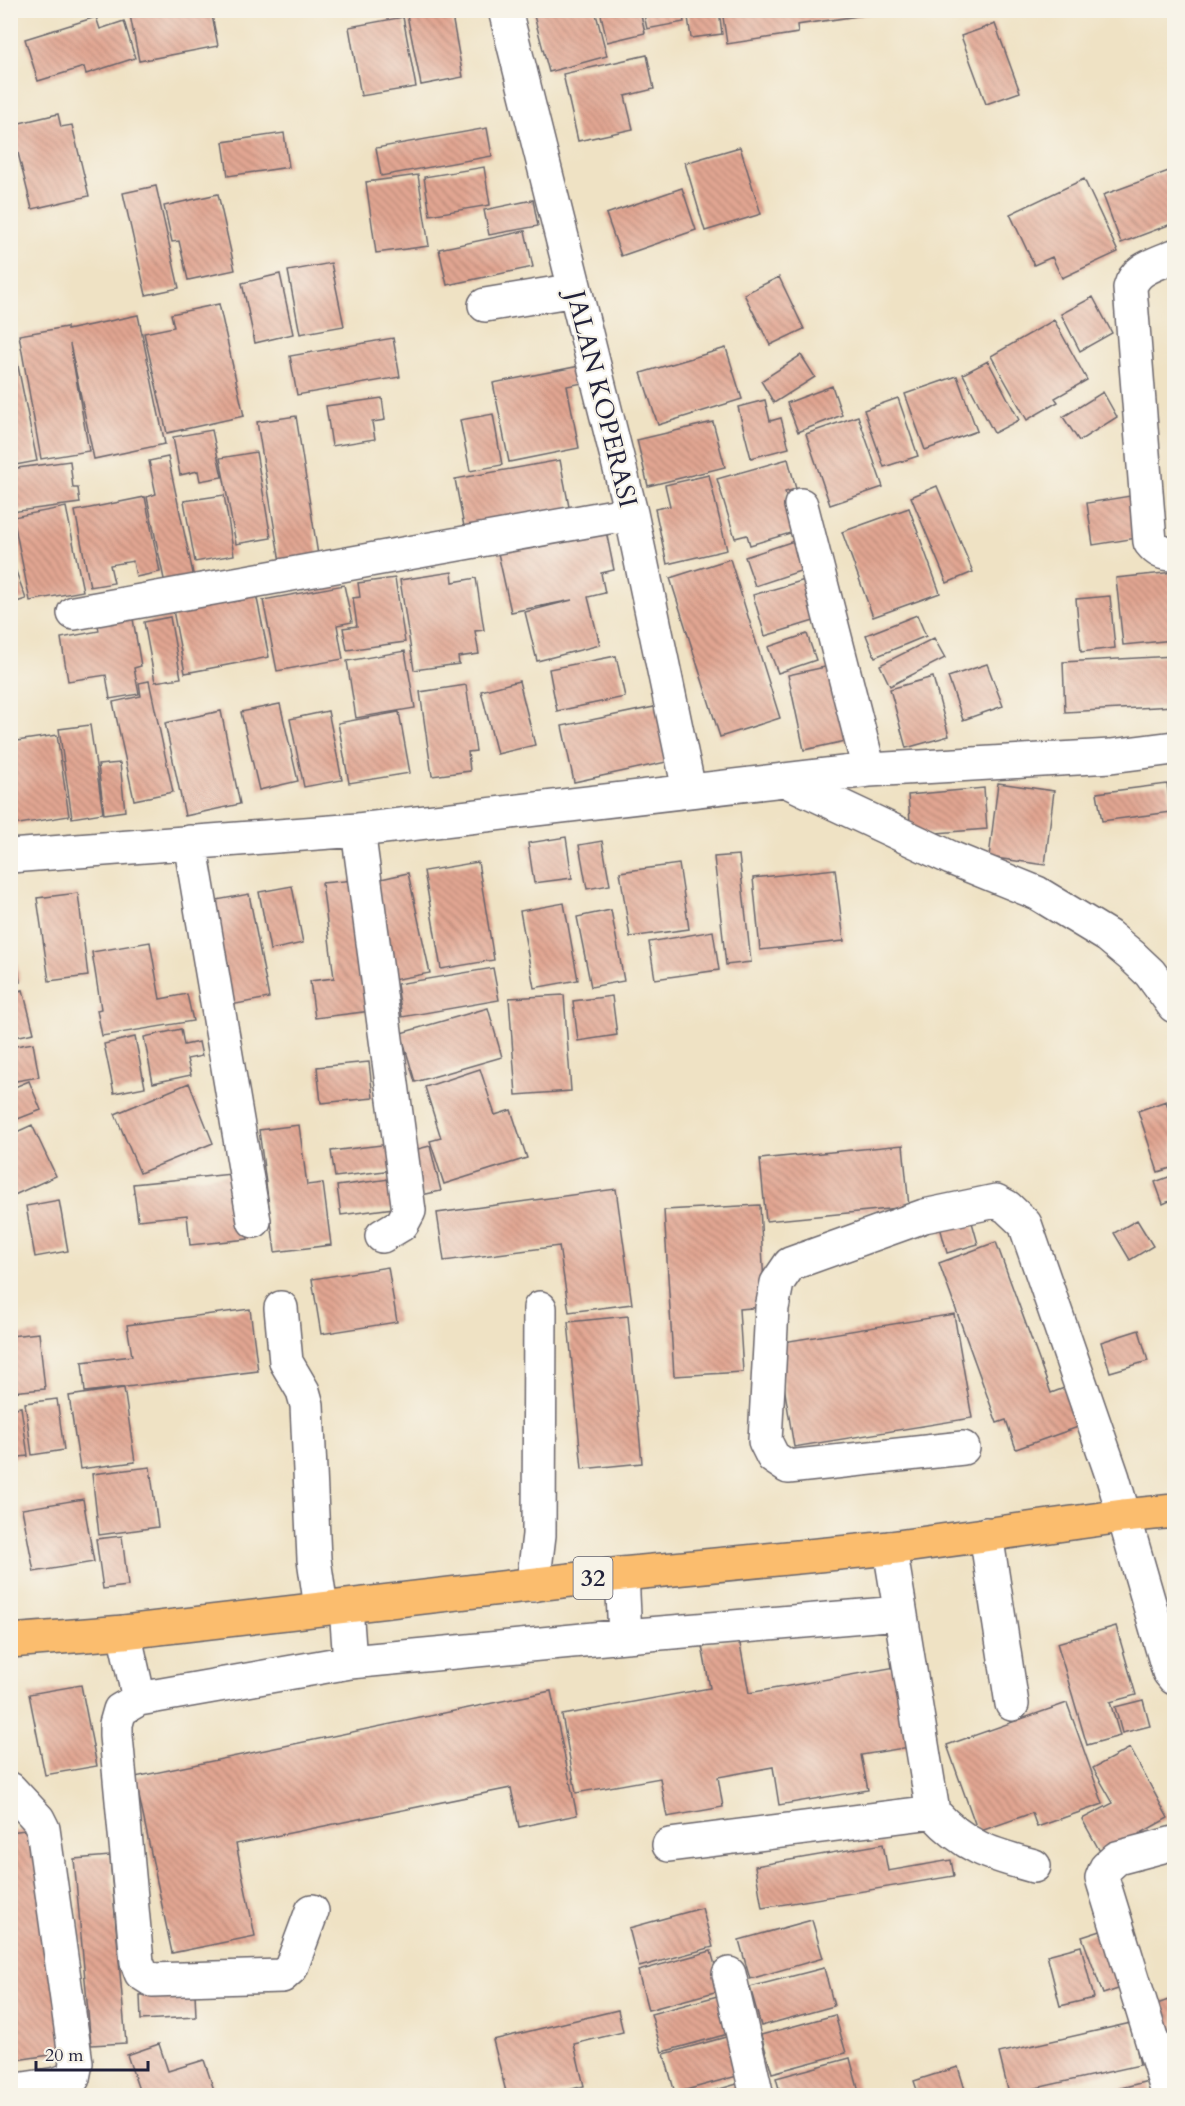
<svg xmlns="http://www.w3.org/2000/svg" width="1185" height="2106" font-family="Cardo,serif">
	<defs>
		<pattern id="building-back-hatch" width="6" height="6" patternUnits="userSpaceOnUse" patternTransform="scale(1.5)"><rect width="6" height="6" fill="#e2a692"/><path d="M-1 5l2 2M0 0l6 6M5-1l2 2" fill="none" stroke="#b78778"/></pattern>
	</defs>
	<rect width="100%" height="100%" fill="#f7f3e8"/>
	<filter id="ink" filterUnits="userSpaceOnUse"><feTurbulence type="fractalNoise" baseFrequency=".0167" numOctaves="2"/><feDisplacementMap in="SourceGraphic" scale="12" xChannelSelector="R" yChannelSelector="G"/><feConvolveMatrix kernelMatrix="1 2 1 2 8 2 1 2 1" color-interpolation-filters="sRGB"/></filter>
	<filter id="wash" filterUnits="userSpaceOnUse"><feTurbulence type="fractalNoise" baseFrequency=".008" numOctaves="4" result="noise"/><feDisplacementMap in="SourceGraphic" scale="24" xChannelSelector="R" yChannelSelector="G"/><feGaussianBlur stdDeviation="1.35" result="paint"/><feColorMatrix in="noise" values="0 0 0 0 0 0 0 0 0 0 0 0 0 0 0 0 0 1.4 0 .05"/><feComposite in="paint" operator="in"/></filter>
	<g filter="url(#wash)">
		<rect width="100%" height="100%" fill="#efe2c4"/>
		<g id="blocks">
			<!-- building -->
			<path fill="url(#building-back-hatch)" d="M129,10H211L218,46L139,61Z
				M406,10H451L463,77L421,85Z
				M538,10H595L607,56L549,72L533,12Z
				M600,10H640L645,33L607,42Z
				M643,10H682L684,22L647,29Z
				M687,10H719L722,34L691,38Z
				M722,10H884V12L797,25L798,33L727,44Z
				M96,17L100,29L124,21L135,58L86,74L84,67L38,81L25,39Z
				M403,17L416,87L361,96L349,27Z
				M995,24L1020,92L986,104L961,36Z
				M647,55L654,89L625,96L633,129L578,141L563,74Z
				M58,114L61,127L72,125L89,196L32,209L11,125Z
				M487,128L492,156L381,176L376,148Z
				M284,133L289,167L228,176L223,142Z
				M740,147L761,214L705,231L685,163Z
				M484,167L490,205L430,215L424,177Z
				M1174,169V223L1121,243L1103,195Z
				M418,175L429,246L376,253L366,182Z
				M1084,179L1118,252L1062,278L1052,257L1034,265L1010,214Z
				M156,186L179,288L146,295L123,193Z
				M682,188L696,230L621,256L606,214Z
				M218,194L235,270L188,280L179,241L172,242L164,206Z
				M533,200L538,226L489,235L484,210Z
				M525,231L533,267L447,285L439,249Z
				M331,263L344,326L300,334L288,271Z
				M280,274L293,334L255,343L242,283Z
				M779,277L804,329L770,345L744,294Z
				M1093,297L1112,333L1080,351L1061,314Z
				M219,304L244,416L167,433L144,333L174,327L171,314Z
				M138,315L165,444L94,459L70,344L89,451L41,459L19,335L67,327V330Z
				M1054,320L1087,380L1055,398L1058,402L1027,420L991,356Z
				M10,326L37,461L10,466Z
				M393,338L400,377L297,395L290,356Z
				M726,348L742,399L658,425L641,373Z
				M801,355L815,377L774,403L761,381Z
				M988,361L1019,420L994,433L963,374Z
				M580,366L583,383L567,386L579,448L509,462L493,383Z
				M957,376L977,431L925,450L905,394Z
				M832,386L842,415L798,432L787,403Z
				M1103,392L1117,417L1079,441L1063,417Z
				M382,398L385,420L372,422L375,439L332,446L326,406Z
				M898,398L918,456L884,467L864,410Z
				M765,400L770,421L781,418L789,448L751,458L738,407Z
				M493,414L502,465L470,471L460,420Z
				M296,416L318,555L280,562L257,422Z
				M858,416L883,487L830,505L806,434Z
				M713,422L725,467L648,486L637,440Z
				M212,430L222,477L200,481L198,471L180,475L173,437Z
				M256,452L271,538L236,544L220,458Z
				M168,457L194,578L165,584L147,497L156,494L149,461Z
				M788,459L796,489L785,492L797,531L750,545L747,535L735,538L717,479Z
				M560,460L570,512L465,532L455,479Z
				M70,461L73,488H78L80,503L11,512L10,469Z
				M709,475L727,550L667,564L655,509L670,506L665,485Z
				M937,486L973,572L947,583L911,497Z
				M224,495L234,555L195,562L184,501Z
				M1130,496L1137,538L1093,545L1087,503Z
				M145,497L160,572L136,577L133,561L110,565L114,583L90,587L75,511Z
				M66,507L83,591L30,601L13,517Z
				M909,508L940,593L873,617L842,532Z
				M606,531L614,570L601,573L605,593L588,597L600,645L537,661L525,612L572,600L511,612L498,553Z
				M800,539L809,568L755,586L745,557Z
				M10,555L26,599L10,604Z
				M730,559L780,718L720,737L670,578Z
				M452,572L453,582L476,578L484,630L475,631L479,654L458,657L459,664L414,670L400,580Z
				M1174,572V640L1123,645L1116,578Z
				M395,578L405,642L347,650L343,628L357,626L353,598L360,597L358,583Z
				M805,580L817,620L765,636L753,595Z
				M344,585L352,622L337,625L343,659L277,671L263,600Z
				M255,589L269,657L185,673L172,605Z
				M1110,596L1115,648L1081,652L1076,599Z
				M132,613L141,666L134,668L139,694L110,699L106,675L68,681L61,638L99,631L97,619Z
				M917,615L926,636L875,657L866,635Z
				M170,617L181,678L155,682L144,622Z
				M807,634L816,660L778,673L768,647Z
				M934,638L945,658L890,686L880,665Z
				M405,651L415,708L356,718L347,661Z
				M616,656L625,697L557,711L549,669Z
				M1174,656V706L1065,712L1063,662Z
				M839,664L855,739L804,750L788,675Z
				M987,664L1003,706L963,720L948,677Z
				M933,677L949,736L906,748L890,689Z
				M149,681L173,792L134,800L113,702L141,696L139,683Z
				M519,681L535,745L497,754L481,691Z
				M466,685L476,751L468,752L470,771L432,776L420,692Z
				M280,704L298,781L259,790L241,712Z
				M659,706L671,761L574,782L562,726Z
				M221,711L240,804L185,816L165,723Z
				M328,711L342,780L304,787L290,719Z
				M399,712L410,773L349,783L338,723Z
				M90,725L103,813L72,818L59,729Z
				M57,735L69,816L13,825L10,805V742Z
				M120,763L125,811L104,814L98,765Z
				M998,783L1054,791L1045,865L989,857Z
				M1167,784L1171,812L1102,821L1097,793Z
				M984,788L987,829L911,835L908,795Z
				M566,837L572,878L534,883L528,843Z
				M602,841L610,885L587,889L579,845Z
				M739,855L751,962L726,965L714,857Z
				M478,862L494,960L441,969L424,871Z
				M679,864L689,929L630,937L620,872Z
				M835,869L844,941L760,950L753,878Z
				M408,873L430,973L393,980L372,881Z
				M355,880L371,1011L315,1018L310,981L334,978L322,883Z
				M292,886L303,943L270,950L259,892Z
				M78,893L88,976L49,981L37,898Z
				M249,894L269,998L231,1005L211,901Z
				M564,903L578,980L534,988L520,911Z
				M611,910L624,981L591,987L577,917Z
				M713,931L719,970L655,979L649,942Z
				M150,942L160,999L187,994L193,1021L102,1036L97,1010L101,1009L92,952Z
				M15,949L20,982L10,983V950Z
				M493,968L499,1000L402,1017L397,984Z
				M23,990L34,1033L10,1038V993Z
				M564,995L571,1091L516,1095L509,998Z
				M612,996L617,1035L578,1041L573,1001Z
				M488,1008L502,1057L415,1082L401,1033Z
				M181,1029L184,1045L199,1042L202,1056L187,1059L191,1075L153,1083L144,1037Z
				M135,1037L145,1087L114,1093L104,1044Z
				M33,1043L39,1077L10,1082V1047Z
				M369,1062L373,1098L321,1103L317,1067Z
				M480,1069L495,1115L511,1110L527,1158L444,1184L430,1141L441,1138L425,1087Z
				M29,1081L41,1110L10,1122V1089Z
				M189,1083L213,1143L140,1173L115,1114Z
				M1166,1101L1174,1125V1167L1158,1172L1138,1111Z
				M32,1125L56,1176L10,1197V1135Z
				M299,1125L307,1185L323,1183L331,1245L275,1252L259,1130Z
				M390,1144L393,1170L335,1177L331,1151Z
				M903,1145L909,1207L766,1221L760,1159Z
				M430,1146L441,1191L421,1195L410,1151Z
				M241,1173L248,1239L190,1245L187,1215L138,1220L133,1184Z
				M1174,1175V1199L1163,1204L1155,1182Z
				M397,1178L401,1207L341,1215L337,1186Z
				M616,1189L632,1304L569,1312L559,1246L444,1261L437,1213Z
				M59,1200L68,1251L35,1257L26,1206Z
				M760,1205L765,1307L739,1309L743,1372L674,1376L664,1210Z
				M970,1215L978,1244L947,1253L939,1223Z
				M1137,1220L1153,1246L1130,1260L1114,1233Z
				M996,1242L1051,1393L1067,1387L1081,1426L1016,1449L1006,1420L997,1423L939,1263Z
				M388,1267L397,1322L321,1334L312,1279Z
				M250,1309L258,1371L85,1392L82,1362L132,1356L127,1325Z
				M954,1314L972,1418L794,1447L777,1343Z
				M628,1316L642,1463L582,1469L568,1322Z
				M1139,1330L1148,1361L1110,1372L1101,1342Z
				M39,1333L45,1389L10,1392V1336Z
				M124,1388L135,1462L80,1469L69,1396Z
				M57,1399L64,1450L32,1455L25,1403Z
				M21,1407L28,1456L10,1458V1409Z
				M150,1467L158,1527L99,1535L92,1474Z
				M83,1499L94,1562L34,1572L22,1509Z
				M122,1536L128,1586L103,1589L96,1539Z
				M1116,1626L1136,1695L1110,1702L1120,1736L1087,1745L1057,1643Z
				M739,1639L749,1693L901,1666L916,1746L861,1755L868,1790L779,1805L773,1767L718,1777L723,1807L667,1817L660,1778L576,1793L562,1715L710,1688L702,1646Z
				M81,1685L97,1766L45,1775L29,1694Z
				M551,1691L577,1815L519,1827L511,1788L236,1844L255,1936L172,1953L135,1777Z
				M1143,1700L1150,1726L1122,1733L1115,1707Z
				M1067,1703L1103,1804L1037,1827L1032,1813L978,1832L947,1745Z
				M1130,1748L1168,1818L1102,1855L1082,1819L1113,1803L1093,1768Z
				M33,1829L69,2052L17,2060L10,2016V1832Z
				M883,1844L888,1871L951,1860L954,1876L762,1908L755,1866Z
				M110,1856L126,2043L91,2045L74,1859Z
				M702,1908L713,1947L639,1967L629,1928Z
				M812,1920L823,1958L750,1979L739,1940Z
				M1107,1929L1127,1986L1103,1994L1082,1937Z
				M1081,1946L1094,1998L1060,2006L1047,1955Z
				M711,1951L722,1990L648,2010L638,1971Z
				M824,1968L834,2006L761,2026L750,1987Z
				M195,1993L196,2017L141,2020L140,1995Z
				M725,1994L735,2032L662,2052L651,2014Z
				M1174,1998V2031L1167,2033L1157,2004Z
				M618,2010L623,2032L574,2044L584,2086L545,2096H507L493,2040Z
				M835,2015L846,2053L772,2073L761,2035Z
				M1131,2023L1140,2065L1009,2094L999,2053Z
				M737,2034L748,2073L675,2093L664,2054Z
				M159,2044L168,2071L204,2060L216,2096H141L127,2055Z
				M850,2058L860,2096H781L776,2078Z
				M958,2067L967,2096H919L914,2081Z
				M1148,2081L1151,2096H1094V2095Z
				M744,2082L748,2096H699V2095Z
				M437,2089L439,2096H401V2094Z"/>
		</g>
	</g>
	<g filter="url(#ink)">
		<use href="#blocks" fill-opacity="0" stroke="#6a656b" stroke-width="1.5"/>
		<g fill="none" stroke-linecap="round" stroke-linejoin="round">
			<defs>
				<path id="minor" d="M505,10L631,513L689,790
					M1174,256C1157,264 1135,268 1130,288L1150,542C1157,551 1163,554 1174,554
					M485,305L575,290
					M801,505L869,770
					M74,613L631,513
					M787,781L951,858L1037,893L1108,936L1132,956L1150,973L1174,1006
					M358,830L409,1211L402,1224L382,1236
					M190,842L254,1221
					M10,856L358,830L869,770L1111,756L1174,748
					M281,1308L286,1362L303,1391L307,1405L314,1559L321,1608
					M963,1448L788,1467L773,1457L765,1441L772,1308L777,1283L790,1264L924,1216L996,1201L1007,1207L1025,1224L1113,1478L1169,1672L1174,1678
					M986,1534L1012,1704
					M890,1548L933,1812C965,1847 989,1854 1034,1866
					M622,1574L625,1636
					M533,1585L539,1535L540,1308
					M346,1607L350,1662
					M124,1632L139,1699
					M10,1789L38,1819L43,1829L76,2063L73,2078L57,2084L10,2091
					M669,1845L933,1812
					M312,1911L291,1968L282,1976L152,1980L141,1973L137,1962L116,1736V1724L120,1710L139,1699L350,1662L625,1636L899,1613
					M729,1974L757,2096
					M1169,2096L1102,1878L1106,1868L1117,1858L1174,1843"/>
				<path id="highway" d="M10,1641L124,1632L622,1574L890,1548L1123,1516L1174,1511"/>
			</defs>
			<!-- minor casing -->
			<use href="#minor" stroke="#6a656b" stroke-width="36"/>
			<!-- highway casing -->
			<use href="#highway" stroke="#6a656b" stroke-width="36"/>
			<!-- minor -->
			<use href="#minor" stroke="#fff" stroke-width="33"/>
			<!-- highway -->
			<use href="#highway" stroke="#fbbd6e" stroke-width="33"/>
		</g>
	</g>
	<g text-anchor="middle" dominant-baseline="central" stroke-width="4.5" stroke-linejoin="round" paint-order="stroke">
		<!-- shield labels -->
		<rect fill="#f7f3e8" stroke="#62616f" stroke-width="1.5" x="573.5" y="1557" width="39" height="42" rx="4.5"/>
		<g font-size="24" font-weight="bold" fill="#22223b">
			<text x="593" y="1578">32</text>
		</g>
		<!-- street labels -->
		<g font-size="26" fill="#22223b" stroke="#f7f3e8">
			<text transform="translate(602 399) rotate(76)">JALAN KOPERASI</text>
		</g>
	</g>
	<!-- margin -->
	<rect width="1185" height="2106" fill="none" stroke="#f7f3e8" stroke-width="36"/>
	<!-- scale -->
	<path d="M36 2061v9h112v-9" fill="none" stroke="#22223b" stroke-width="3"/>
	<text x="45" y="2061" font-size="18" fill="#22223b" stroke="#f7f3e8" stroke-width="4.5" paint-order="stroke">20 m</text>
</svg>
